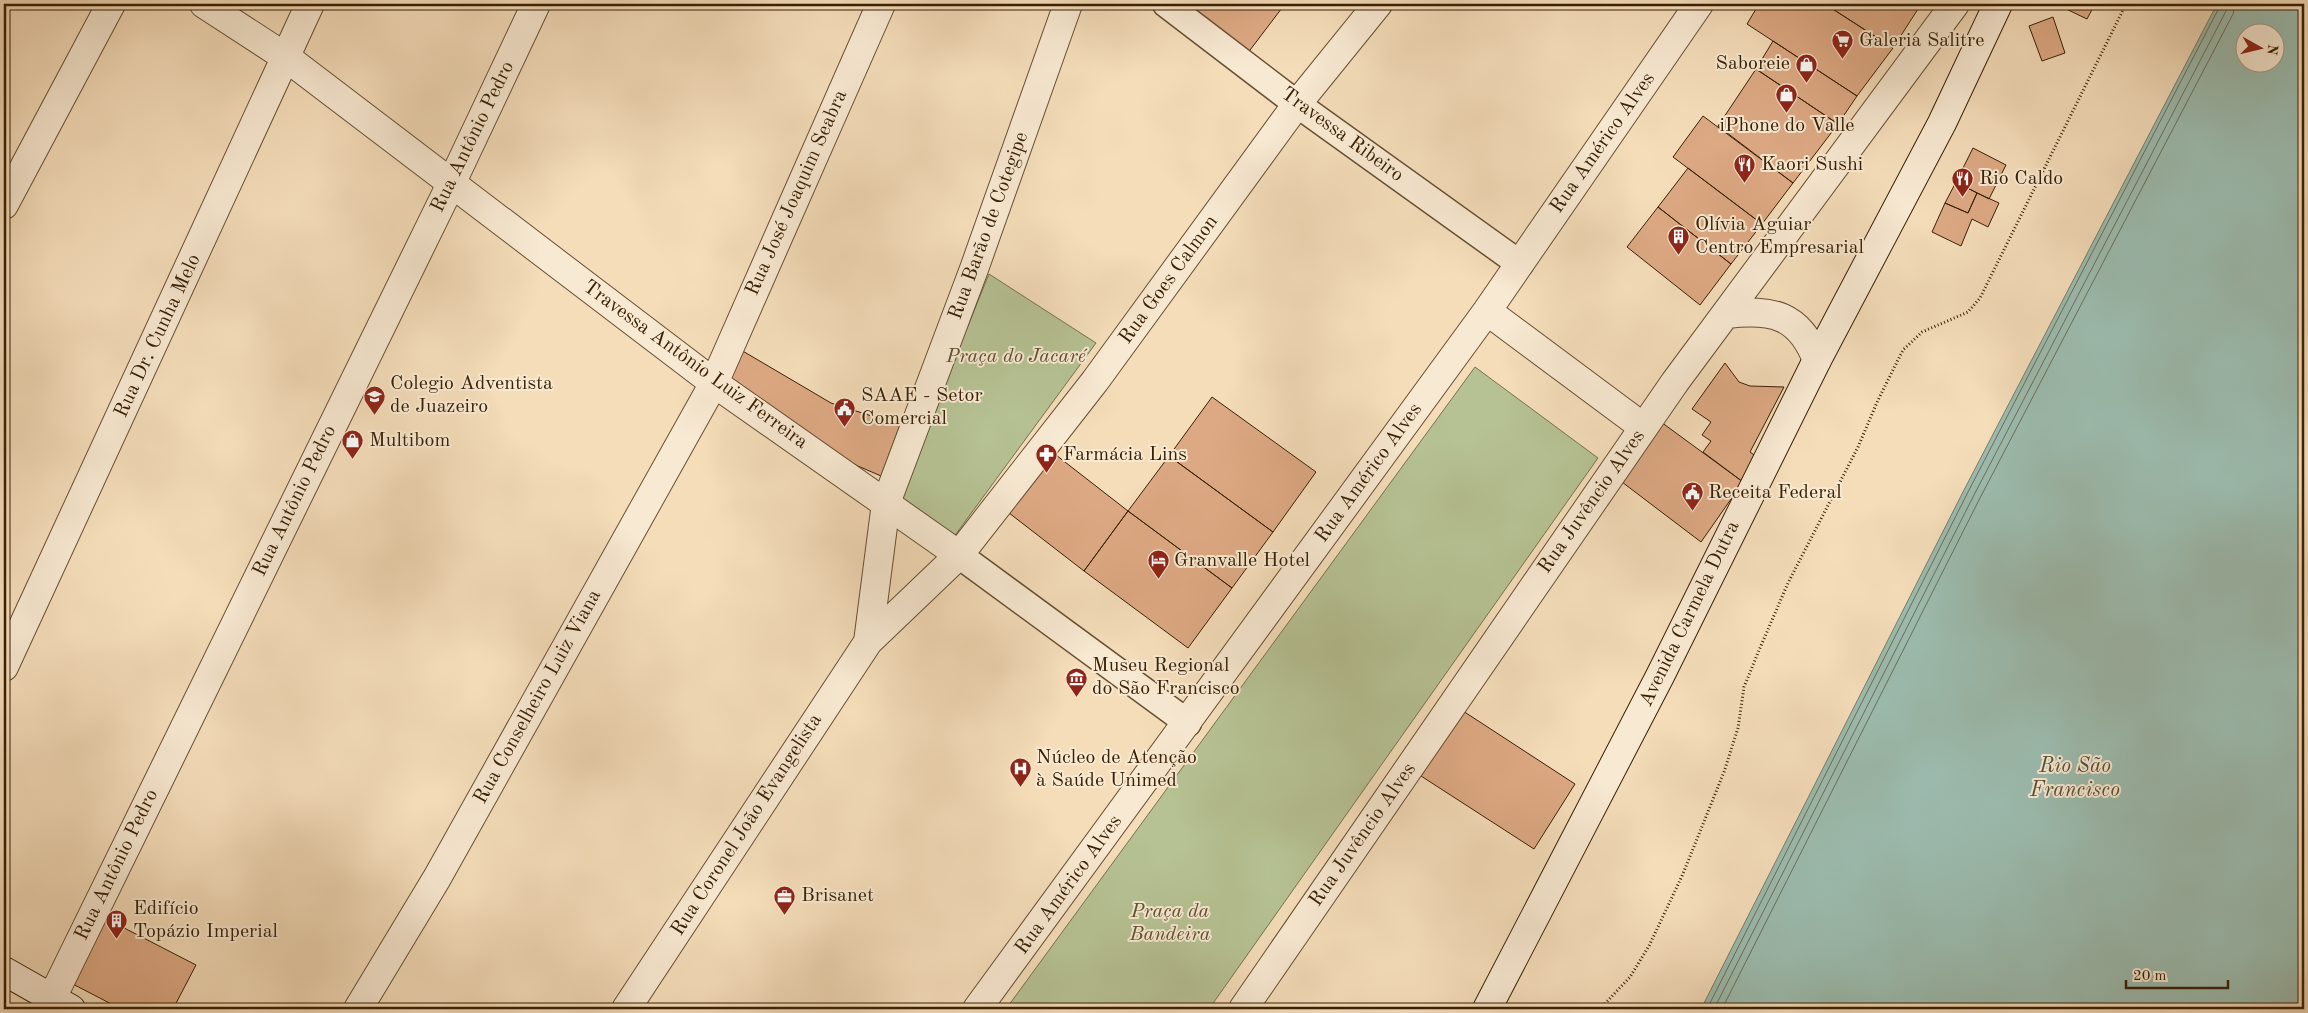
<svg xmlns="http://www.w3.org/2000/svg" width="2308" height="1013" font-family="'Old Standard TT',serif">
	<rect width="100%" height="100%" fill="#f5ddba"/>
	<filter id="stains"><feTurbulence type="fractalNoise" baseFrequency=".004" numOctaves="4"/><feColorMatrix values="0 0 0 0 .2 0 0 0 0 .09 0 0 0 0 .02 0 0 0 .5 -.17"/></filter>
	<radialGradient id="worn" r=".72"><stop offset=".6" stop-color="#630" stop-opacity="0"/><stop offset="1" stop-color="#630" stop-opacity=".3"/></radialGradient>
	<!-- green -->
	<path fill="#b6c294" stroke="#77714c" d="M989,274L1096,343L953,538L906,508L900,493Z
		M1475,367L1598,458L1209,1009H1006Z"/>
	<!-- water -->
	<path fill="#9cbcaf" stroke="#747e6b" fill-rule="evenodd" d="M2217,4H2304V1009H1701L1964,490ZM2246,32H2276V62H2246Z"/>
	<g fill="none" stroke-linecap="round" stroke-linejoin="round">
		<!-- shore -->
		<path stroke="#6a6e5a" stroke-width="1" d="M1707,1009L1968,492L2221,4
			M1714,1009L1974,495L2226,11L2228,4
			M1722,1009L1980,498L2233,14L2235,4"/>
	</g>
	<!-- building -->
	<path fill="#dda984" stroke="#382004" d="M1182,4H1285L1247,54Z
		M1759,4H1825L1893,48L1857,96L1747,24Z
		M1825,4H1911L1918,9L1893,48Z
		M2064,4H2095L2087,19L2062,7Z
		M2053,17L2065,53L2042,61L2029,26Z
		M1773,41L1857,96L1838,124L1756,69Z
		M1756,69L1838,124L1793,183L1718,126Z
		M1703,116L1793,183L1762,224L1673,157Z
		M1973,148L2006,165L1989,199L1956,182Z
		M1688,168L1762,224L1731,264L1658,207Z
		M1956,182L1977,193L1968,213L1945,203Z
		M1977,193L1999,203L1988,227L1972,219L1961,246L1932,232L1945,203L1968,213Z
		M1658,207L1731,264L1700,305L1627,247Z
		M741,350L831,403L900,425L881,476L814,447L727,385Z
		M1725,363L1739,382L1750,386L1784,387L1750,452L1757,457L1743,482L1703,452L1711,441L1702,435L1711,422L1692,409Z
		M1212,397L1316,472L1273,532L1169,456Z
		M1661,422L1743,482L1701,542L1618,479Z
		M1047,448L1128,511L1084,571L1000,506Z
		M1169,456L1273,532L1232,588L1128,511Z
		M1128,511L1232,588L1188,648L1084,571Z
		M1463,711L1575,784L1534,849L1421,776Z
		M99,915L196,965L173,1009H121L65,980Z"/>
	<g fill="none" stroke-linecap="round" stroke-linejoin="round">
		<defs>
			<path id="pedestrian" d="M1166,4L1297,104L1520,264
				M959,555L1188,723"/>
			<path id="minor" d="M204,4L287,58L714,383L959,555
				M4,205L111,4
				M1487,311L1643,427
				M4,667L310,4
				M358,1009L437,878L714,383L881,4
				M977,1009L1487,311L1699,4"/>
			<path id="tertiary" d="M1727,314C1772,309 1799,314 1817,360
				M868,642L886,503L974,269L1068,4
				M52,998L452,182L536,4
				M626,1009L868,642L959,555L1095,381L1297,104L1378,4
				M1243,1009L1675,382L1955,4"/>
			<path id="secondary" d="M4,971L71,1009
				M1487,1009L1660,676L1817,360L1942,123L1998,4"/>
		</defs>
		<!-- pedestrian casing -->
		<use href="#pedestrian" stroke="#674f32" stroke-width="29"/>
		<!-- minor casing -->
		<use href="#minor" stroke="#674f32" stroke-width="30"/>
		<!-- tertiary casing -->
		<use href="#tertiary" stroke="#674f32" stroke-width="30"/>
		<!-- secondary casing -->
		<use href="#secondary" stroke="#382004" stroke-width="30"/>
		<!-- path -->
		<path stroke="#382004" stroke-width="3" stroke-dasharray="1 2.5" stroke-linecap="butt" d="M1600,1009L1630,977L1649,946L1682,876L1724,772L1738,728L1744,687L1757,655L1788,583L1858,447L1878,400L1903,350L1922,332L1968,312L1980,298L2126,4"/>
		<!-- pedestrian -->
		<use href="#pedestrian" stroke="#f8e9d2" stroke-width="26"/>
		<!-- minor -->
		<use href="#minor" stroke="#f8e9d2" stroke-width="28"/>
		<!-- tertiary -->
		<use href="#tertiary" stroke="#f8e9d2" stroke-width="28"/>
		<!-- secondary -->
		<use href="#secondary" stroke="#f8e9d2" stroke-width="28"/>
	</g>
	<!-- icons -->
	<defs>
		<symbol id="supermarket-pin" viewBox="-11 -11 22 30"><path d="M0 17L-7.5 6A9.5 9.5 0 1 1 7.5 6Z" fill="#8f2418" stroke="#f8e9d2"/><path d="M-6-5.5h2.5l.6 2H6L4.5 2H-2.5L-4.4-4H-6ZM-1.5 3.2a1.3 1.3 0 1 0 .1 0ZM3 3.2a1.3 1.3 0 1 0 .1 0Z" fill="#fff"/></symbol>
		<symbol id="shop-pin" viewBox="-11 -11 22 30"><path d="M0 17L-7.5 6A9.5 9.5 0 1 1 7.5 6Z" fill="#8f2418" stroke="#f8e9d2"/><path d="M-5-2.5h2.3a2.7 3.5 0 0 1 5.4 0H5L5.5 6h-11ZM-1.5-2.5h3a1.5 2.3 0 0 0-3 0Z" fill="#fff"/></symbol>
		<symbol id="restaurant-pin" viewBox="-11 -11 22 30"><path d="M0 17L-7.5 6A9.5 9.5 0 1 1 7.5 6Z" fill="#8f2418" stroke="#f8e9d2"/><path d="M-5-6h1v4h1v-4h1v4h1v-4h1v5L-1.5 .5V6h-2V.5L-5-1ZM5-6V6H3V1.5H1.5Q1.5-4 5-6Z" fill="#fff"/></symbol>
		<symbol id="building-pin" viewBox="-11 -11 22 30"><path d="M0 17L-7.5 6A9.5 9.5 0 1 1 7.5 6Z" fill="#8f2418" stroke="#f8e9d2"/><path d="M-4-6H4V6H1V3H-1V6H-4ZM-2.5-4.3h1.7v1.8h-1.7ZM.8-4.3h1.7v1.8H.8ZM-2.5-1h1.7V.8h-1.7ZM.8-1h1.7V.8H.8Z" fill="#fff"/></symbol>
		<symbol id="school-pin" viewBox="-11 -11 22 30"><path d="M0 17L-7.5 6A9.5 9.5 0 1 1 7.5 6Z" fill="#8f2418" stroke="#f8e9d2"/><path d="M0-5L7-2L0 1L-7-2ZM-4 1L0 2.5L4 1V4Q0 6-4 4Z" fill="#fff"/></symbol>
		<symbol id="civic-pin" viewBox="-11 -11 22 30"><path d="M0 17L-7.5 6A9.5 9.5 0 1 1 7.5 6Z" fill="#8f2418" stroke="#f8e9d2"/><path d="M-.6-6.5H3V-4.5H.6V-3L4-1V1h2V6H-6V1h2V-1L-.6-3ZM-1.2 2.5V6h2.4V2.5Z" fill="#fff"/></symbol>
		<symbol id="pharmacy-pin" viewBox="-11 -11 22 30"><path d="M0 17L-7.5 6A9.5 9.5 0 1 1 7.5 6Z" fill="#8f2418" stroke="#f8e9d2"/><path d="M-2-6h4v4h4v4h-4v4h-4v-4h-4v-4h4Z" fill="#fff"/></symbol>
		<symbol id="hotel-pin" viewBox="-11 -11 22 30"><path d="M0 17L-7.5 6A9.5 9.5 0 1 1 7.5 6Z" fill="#8f2418" stroke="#f8e9d2"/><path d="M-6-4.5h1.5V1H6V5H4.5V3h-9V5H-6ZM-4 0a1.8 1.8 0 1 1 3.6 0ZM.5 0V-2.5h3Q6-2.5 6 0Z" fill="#fff"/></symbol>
		<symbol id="museum-pin" viewBox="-11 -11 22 30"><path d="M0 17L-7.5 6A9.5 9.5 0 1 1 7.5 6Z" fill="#8f2418" stroke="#f8e9d2"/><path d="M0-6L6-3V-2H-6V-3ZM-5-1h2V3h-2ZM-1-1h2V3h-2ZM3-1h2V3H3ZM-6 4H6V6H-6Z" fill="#fff"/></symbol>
		<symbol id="hospital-pin" viewBox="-11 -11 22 30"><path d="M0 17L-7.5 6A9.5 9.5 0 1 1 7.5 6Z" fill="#8f2418" stroke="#f8e9d2"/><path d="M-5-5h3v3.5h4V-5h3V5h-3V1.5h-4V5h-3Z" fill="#fff"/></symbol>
		<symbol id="office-pin" viewBox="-11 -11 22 30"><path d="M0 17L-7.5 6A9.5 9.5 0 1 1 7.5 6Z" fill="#8f2418" stroke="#f8e9d2"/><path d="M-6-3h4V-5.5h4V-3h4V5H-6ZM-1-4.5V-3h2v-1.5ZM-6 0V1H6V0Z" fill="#fff"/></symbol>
	</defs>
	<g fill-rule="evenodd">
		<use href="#supermarket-pin" x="1830" y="28" width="25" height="34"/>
		<use href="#shop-pin" x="1794" y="52" width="25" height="34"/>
		<use href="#shop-pin" x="1774" y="82" width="25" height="34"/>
		<use href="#restaurant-pin" x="1732" y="152" width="25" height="34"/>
		<use href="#restaurant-pin" x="1950" y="166" width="25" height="34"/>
		<use href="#building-pin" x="1666" y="224" width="25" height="34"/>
		<use href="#school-pin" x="362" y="384" width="25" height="34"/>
		<use href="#civic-pin" x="832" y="396" width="25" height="34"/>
		<use href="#shop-pin" x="340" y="428" width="25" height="34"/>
		<use href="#pharmacy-pin" x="1034" y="442" width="25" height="34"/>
		<use href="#civic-pin" x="1680" y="480" width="25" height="34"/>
		<use href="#hotel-pin" x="1146" y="548" width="25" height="34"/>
		<use href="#museum-pin" x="1064" y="666" width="25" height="34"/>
		<use href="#hospital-pin" x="1008" y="756" width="25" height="34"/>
		<use href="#office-pin" x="772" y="884" width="25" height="34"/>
		<use href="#building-pin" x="104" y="908" width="25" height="34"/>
	</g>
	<g text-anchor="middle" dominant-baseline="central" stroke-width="4" stroke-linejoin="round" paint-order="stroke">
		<!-- poi labels -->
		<g font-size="20" fill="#382004" stroke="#f8e9d2" text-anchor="start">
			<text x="1859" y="41">Galeria Salitre</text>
			<text x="1790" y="64" text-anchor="end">Saboreie</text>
			<text x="1787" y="126" text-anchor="middle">iPhone do Valle</text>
			<text x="1761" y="165">Kaori Sushi</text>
			<text x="1979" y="179">Rio Caldo</text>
			<text x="1695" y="225">Olívia Aguiar<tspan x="1695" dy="23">Centro Empresarial</tspan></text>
			<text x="390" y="384">Colegio Adventista<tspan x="390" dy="23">de Juazeiro</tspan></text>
			<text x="861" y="396">SAAE - Setor<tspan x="861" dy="23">Comercial</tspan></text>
			<text x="369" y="441">Multibom</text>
			<text x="1063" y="455">Farmácia Lins</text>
			<text x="1708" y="493">Receita Federal</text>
			<text x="1174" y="561">Granvalle Hotel</text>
			<text x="1092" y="666">Museu Regional<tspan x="1092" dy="23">do São Francisco</tspan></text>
			<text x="1036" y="758">Núcleo de Atenção<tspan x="1036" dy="23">à Saúde Unimed</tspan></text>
			<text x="801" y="896">Brisanet</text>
			<text x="133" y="909">Edifício<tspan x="133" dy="23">Topázio Imperial</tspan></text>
		</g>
		<!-- street labels -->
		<g font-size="20" fill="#382004" stroke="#f8e9d2">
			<text transform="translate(1342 135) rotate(36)">Travessa Ribeiro</text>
			<text transform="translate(473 137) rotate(-64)">Rua Antônio Pedro</text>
			<text transform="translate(1603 143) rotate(-55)">Rua Américo Alves</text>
			<text transform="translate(797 193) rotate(-66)">Rua José Joaquim Seabra</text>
			<text transform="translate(989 226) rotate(-70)">Rua Barão de Cotegipe</text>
			<text transform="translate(1169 280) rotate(-54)">Rua Goes Calmon</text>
			<text transform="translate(158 336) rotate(-65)">Rua Dr. Cunha Melo</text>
			<text transform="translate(695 365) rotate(36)">Travessa Antônio Luiz Ferreira</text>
			<text transform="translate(1369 473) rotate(-54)">Rua Américo Alves</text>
			<text transform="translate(295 501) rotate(-64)">Rua Antônio Pedro</text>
			<text transform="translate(1592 502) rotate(-55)">Rua Juvêncio Alves</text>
			<text transform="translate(1690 614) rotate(-64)">Avenida Carmela Dutra</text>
			<text transform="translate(538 697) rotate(-61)">Rua Conselheiro Luiz Viana</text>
			<text transform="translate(747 825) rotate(-57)">Rua Coronel João Evangelista</text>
			<text transform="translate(1363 835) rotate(-55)">Rua Juvêncio Alves</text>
			<text transform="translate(117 865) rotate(-64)">Rua Antônio Pedro</text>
			<text transform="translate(1069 885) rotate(-54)">Rua Américo Alves</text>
		</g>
		<!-- park labels -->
		<g font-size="20" font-style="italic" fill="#5e512f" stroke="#f8e9d2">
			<text x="1016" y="357">Praça do Jacaré</text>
			<text x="1170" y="912">Praça da<tspan x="1170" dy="23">Bandeira</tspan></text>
		</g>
		<!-- water labels -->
		<g font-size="21" font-style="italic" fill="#564f37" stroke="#f8e9d2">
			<text x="2075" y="766">Rio São<tspan x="2075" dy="24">Francisco</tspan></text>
		</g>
	</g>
	<!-- margin -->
	<rect width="2308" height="1013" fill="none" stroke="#f5ddba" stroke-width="20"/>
	<rect x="5" y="5" width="2298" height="1003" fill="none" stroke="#382004" stroke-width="2.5"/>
	<rect x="10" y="10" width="2288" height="993" fill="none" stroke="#382004"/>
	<!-- north arrow -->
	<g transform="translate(2260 48) rotate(98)"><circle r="24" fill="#f8e9d2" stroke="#ab9980"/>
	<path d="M0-4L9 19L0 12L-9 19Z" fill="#8f2418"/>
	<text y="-8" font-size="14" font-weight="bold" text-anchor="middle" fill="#382004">N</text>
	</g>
	<!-- scale -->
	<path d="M2126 980v8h102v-8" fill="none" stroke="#382004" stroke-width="2.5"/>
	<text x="2133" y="980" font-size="15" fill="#382004" stroke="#f8e9d2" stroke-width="4" paint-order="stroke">20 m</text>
	<rect width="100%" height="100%" filter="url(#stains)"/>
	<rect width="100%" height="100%" fill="url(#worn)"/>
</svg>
